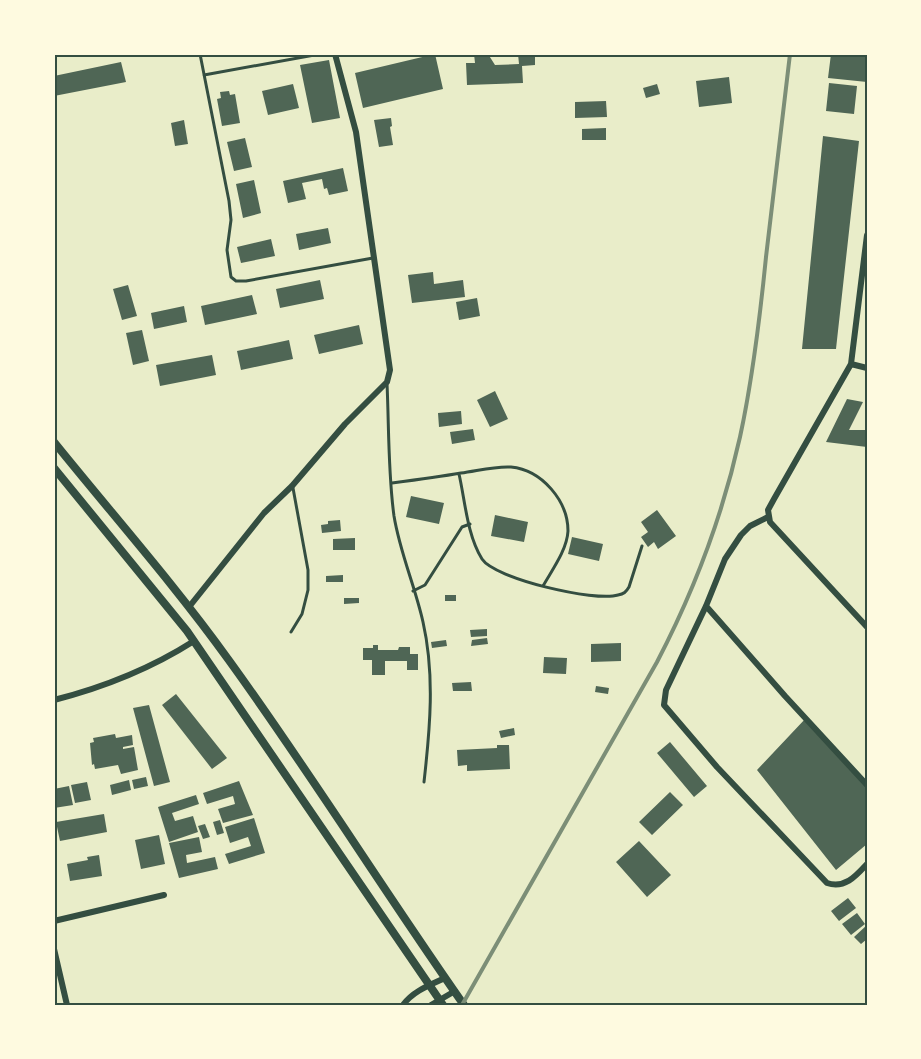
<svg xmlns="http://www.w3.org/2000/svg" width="921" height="1059" font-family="Lato,sans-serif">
	<rect width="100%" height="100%" fill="#e9edc9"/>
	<!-- building -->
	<path fill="#4f6655" d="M435,54L443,89L363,108L355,73Z
		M474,54H488L495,65L519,64L518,54H535V65L522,66L523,83L467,85L466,63H475Z
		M831,54H867V82L828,78Z
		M329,60L340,118L312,123L300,65Z
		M121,62L126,82L54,96V76Z
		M729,77L732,103L699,107L696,81Z
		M829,83L857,86L854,114L826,111Z
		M293,84L299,108L268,115L262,91Z
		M657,84L660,94L646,98L643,88Z
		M229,91L230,95L235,94L240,123L222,126L217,99L221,98L220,92Z
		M606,101L607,117L575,118V102Z
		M391,118L392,126L390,127L393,145L379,147L374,120Z
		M184,120L188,144L175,146L171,123Z
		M606,128V140H582V129Z
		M823,136L859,141L836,349H802Z
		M245,138L252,167L234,171L227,142Z
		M343,168L348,191L329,195L327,188L324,189L322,179L302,183L306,199L288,203L283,181Z
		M254,180L261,213L243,218L236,184Z
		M328,228L331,243L299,250L296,234Z
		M271,239L275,256L241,263L237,247Z
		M433,272L434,284L463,280L465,297L412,303L408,275Z
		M320,280L324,299L280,308L276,289Z
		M128,285L137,316L122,320L113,289Z
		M252,295L257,314L205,325L201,306Z
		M477,298L480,316L459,320L456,302Z
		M184,306L187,322L154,329L151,313Z
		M359,325L363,344L319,354L314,335Z
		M142,330L149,361L133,365L126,333Z
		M289,340L293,359L241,370L237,351Z
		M212,355L216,375L160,386L156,365Z
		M495,391L508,419L490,427L477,400Z
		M847,399L863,402L849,430H867V447L826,442Z
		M461,411L462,424L439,427L438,413Z
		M473,429L475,440L452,444L450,432Z
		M411,496L444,503L439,524L406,517Z
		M657,510L676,536L658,549L654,542L648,547L641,537L648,532L641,522Z
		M495,515L528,522L524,542L491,536Z
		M340,520L341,531L322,533L321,525L328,524V521Z
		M572,537L603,544L599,561L568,554Z
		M355,538V550H333V539Z
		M343,575V582H326V576Z
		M445,595H456V601H445Z
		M344,598H359V603L344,604Z
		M487,629V636L471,637L470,630Z
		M487,638L488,644L471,646L472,640Z
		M446,640L447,646L432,648L431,642Z
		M621,643V661L591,662V644Z
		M373,645H378V650H398L399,647H410V654H418V670H407V661H385V675H372V660H363V648H373Z
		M544,657L567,658L566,674L543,673Z
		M471,682L472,691H453L452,683Z
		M596,686L609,688L608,694L595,692Z
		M176,694L227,758L212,769L162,705Z
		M149,705L170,782L154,786L133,708Z
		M806,718L867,785V844L836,870L757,770Z
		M514,728L515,735L501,738L499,731Z
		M115,734L116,738L132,735L133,745L123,747V749L134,747L138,770L121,774L118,765L95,769L94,764L92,765L90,743L94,742L93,738Z
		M670,742L707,786L694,797L657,753Z
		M497,745H509L510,769L467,771V765L458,766L457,750L497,748Z
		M146,777L148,786L134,789L132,780Z
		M129,780L131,790L112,795L110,785Z
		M239,781L253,815L223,823L218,809L235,804L233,796L207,804L203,793Z
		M87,782L91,800L75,803L71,785Z
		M69,786L73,805L54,808V789Z
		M670,792L683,805L652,835L639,822Z
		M196,795L199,804L172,813L175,821L193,816L198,832L169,842L158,807Z
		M104,814L107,832L60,841L56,822Z
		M254,818L265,853L229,864L225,854L251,846L248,837L230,843L225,827Z
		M220,820L224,833L217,835L213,822Z
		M205,824L210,837L203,839L198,826Z
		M159,835L165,864L141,869L135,840Z
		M199,837L202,852L186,855L187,863L215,857L218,869L179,878L169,843Z
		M639,841L671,875L647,897L616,862Z
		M99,855L102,876L70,881L67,864L88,860L87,857Z
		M848,898L856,908L839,921L831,911Z
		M857,913L865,924L851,935L842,924Z
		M867,925V939L861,944L854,937Z"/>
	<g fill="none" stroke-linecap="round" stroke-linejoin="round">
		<!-- service -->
		<path stroke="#344e41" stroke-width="3" d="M200,54L229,201L231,220L227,250L231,277L236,281H246L373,258
			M204,75L320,54
			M387,383C389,427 388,473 394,516C400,553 415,586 423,622C435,675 430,729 424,782
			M459,474C465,500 467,535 482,559C495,579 595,602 618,595C624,594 626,592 629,587L642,546
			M392,483C415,480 438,477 461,473C477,471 494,466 511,467C542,470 568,501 568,531C567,550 552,570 543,586
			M413,591L425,585L462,527L470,524
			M291,632L302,614L308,590V570L293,488"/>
		<!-- minor -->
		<path stroke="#344e41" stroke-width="6" d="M867,235L851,364L774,499L768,510L770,522L867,627
			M851,364L867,368
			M768,517L750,526L741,535L725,559L706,606L666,690L664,705L717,767L827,883C845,889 856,876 867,864
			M706,606L785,696L867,785
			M189,607L264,513L292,486L345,424L387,382L390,370L356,132L335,54
			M54,700C105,687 150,669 194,641
			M54,921L164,895
			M54,949L67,1005
			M403,1005C413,991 430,985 445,978
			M431,1005L455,991"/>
		<!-- tertiary -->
		<path stroke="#344e41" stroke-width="8" d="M54,442C112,514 174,584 228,659C310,772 384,891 464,1005
			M54,468L187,631L443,1005"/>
		<!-- rail -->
		<path stroke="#7c8e77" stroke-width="4" d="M462,1005L657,662C694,591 723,514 740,437C753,377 760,317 766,257C774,189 782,122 790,54"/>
	</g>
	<!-- border -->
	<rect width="921" height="1059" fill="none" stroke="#fefae0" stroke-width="111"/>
	<rect x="56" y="56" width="810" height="948" fill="none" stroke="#344e41" stroke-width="2"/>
</svg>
